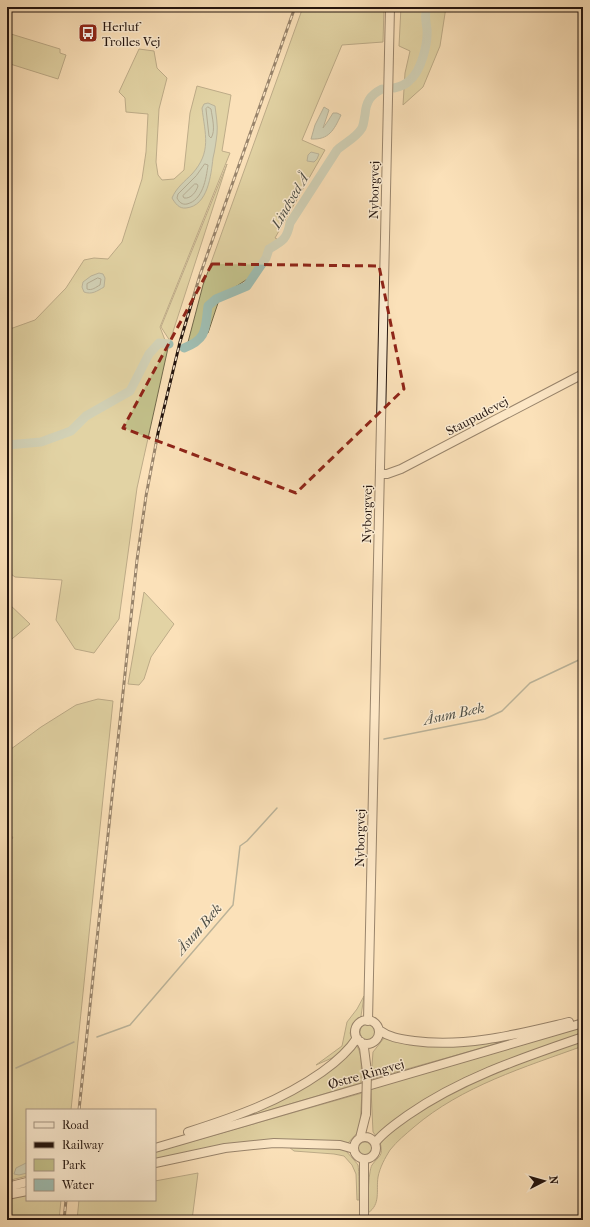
<svg xmlns="http://www.w3.org/2000/svg" width="590" height="1227" font-family="'IM FELL French Canon',serif">
	<rect width="100%" height="100%" fill="#fbe1b9"/>
	<filter id="stains"><feTurbulence type="fractalNoise" baseFrequency=".005" numOctaves="4"/><feColorMatrix values="0 0 0 0 .2 0 0 0 0 .09 0 0 0 0 .02 0 0 0 .5 -.17"/></filter>
	<radialGradient id="worn" r=".72"><stop offset=".6" stop-color="#630" stop-opacity="0"/><stop offset="1" stop-color="#630" stop-opacity=".3"/></radialGradient>
	<!-- green -->
	<path fill="#c3c18b" stroke="#736a4c" d="M303,7H384L383,42L342,45L302,140L325,150L275,238L277,239L249,278L220,297L208,333L187,346L203,285Z
		M401,7H446L440,46L423,87L403,105L405,73L410,51L399,46Z
		M11,34L60,49V53L66,55L58,79L7,63V43H8Z
		M139,49L154,51L157,68L167,78L159,109L156,162L158,175L162,180L174,179L184,170L190,113L197,86L231,95L222,151L230,153L160,327L168,348L137,488L119,619L94,653L75,649L56,620L62,580L15,577L7,571V329H10L35,320L66,288L84,260L94,258L108,259L122,242L142,179L146,152L148,114L126,112L125,98L119,92Z
		M227,164L170,341L161,327Z
		M144,592L174,624L151,657L144,679L139,685L128,684Z
		M7,602L30,624L7,643Z
		M98,699L113,701L71,1110H27V1176L7,1181V842L13,838L7,829V786L11,782L7,777V752L41,727L76,705Z
		M364,996L361,1016L354,1023L350,1033L352,1039L339,1055L316,1065L342,1046L347,1022L357,1009Z
		M360 1032a8 8 0 1 1 16 0a8 8 0 1 1-16 0Z
		M583,1027V1034L464,1078L444,1090L376,1136L373,1132L371,1089Z
		M525,1036L371,1079L373,1052L384,1038L395,1041Z
		M583,1040V1046C525,1067 462,1086 414,1127C406,1134 397,1141 390,1150C385,1158 380,1167 378,1177C376,1191 381,1204 368,1213C368,1203 368,1172 372,1165C379,1155 384,1157 380,1142L389,1133L426,1107L484,1076Z
		M357,1046C363,1056 361,1072 361,1083L239,1119L271,1105L343,1060Z
		M362,1093L360,1124L358,1132L348,1143L285,1141L155,1160V1152Z
		M358 1149a7 7 0 1 1 14 0a7 7 0 1 1-14 0Z
		M289,1147L344,1149C346,1151 356,1162 358,1165C359,1170 359,1194 359,1200H357L356,1174L352,1165L344,1156L334,1154L294,1151Z
		M198,1173L192,1220H77L79,1200H155V1181Z
		M27,1193V1200H61L59,1220H7V1197Z"/>
	<!-- water -->
	<path fill="#9fbdb1" stroke="#6d7970" d="M208,103L215,106C216,115 218,125 217,134C216,142 215,150 213,158C211,175 208,206 186,208C179,209 175,203 172,198C176,188 185,181 192,174C212,152 205,134 202,108L204,104Z
		M324,107L329,110L323,128L328,121L333,113H337L341,115C334,130 329,140 311,139L315,125Z
		M311,152L319,154L317,159L314,162L307,161L308,155Z
		M99,273L103,274L105,278L104,287C97,291 92,295 84,292L82,287L83,282L91,276Z
		M26,1163H27V1173L19,1175L14,1174L16,1168Z"/>
	<g fill="none" stroke-linecap="round" stroke-linejoin="round">
		<!-- shore -->
		<path stroke="#616860" stroke-width="1" d="M208,107L211,109C212,117 216,131 211,138L209,136L206,109Z
			M205,164L208,165C206,179 203,200 187,204C182,205 179,202 177,198L178,194L196,176Z
			M195,184H197L198,186C196,192 191,199 184,198L183,196Z
			M98,278L101,279L100,285C96,287 92,291 87,289V284Z"/>
		<!-- stream -->
		<path stroke="#6d7970" stroke-width="1.5" d="M384,739L485,719L502,711L530,683L583,658
			M97,1037L130,1025L233,905L240,846L247,841L277,808
			M16,1068L74,1042"/>
		<!-- river -->
		<path stroke="#9fbdb1" stroke-width="9" d="M394,88C399,87 405,85 409,81C421,72 428,44 427,29C426,21 424,15 427,7
			M184,348C208,339 205,328 208,306L216,299L247,286L266,258L269,249C283,241 287,239 290,223L337,150C346,142 356,138 362,128C364,124 364,119 365,115C366,102 370,95 382,89
			M7,445L41,442L71,431L86,416L130,391L149,354L159,343L169,344"/>
		<defs>
			<path id="secondary" d="M380,474H387L401,469L583,374
				M355 1032a12 12 0 1 1 24 0a12 12 0 1 1-24 0Z
				M368,1021L390,7
				M379,1030C390,1038 401,1039 414,1041C466,1048 518,1034 569,1022
				M361,1042L364,1048L367,1072
				M188,1132C235,1117 281,1101 322,1072C336,1062 348,1052 357,1038
				M354 1148a11 11 0 1 1 22 0a11 11 0 1 1-22 0Z
				M360,1138L366,1114
				M375,1143C383,1132 397,1123 408,1115C461,1078 522,1058 583,1037
				M155,1148L583,1023
				M155,1163L225,1148L274,1143L340,1145L354,1149
				M7,1187L27,1182
				M7,1195L27,1191
				M364,1220V1160"/>
		</defs>
		<!-- secondary casing -->
		<use href="#secondary" stroke="#23140e" stroke-width="10"/>
		<!-- secondary -->
		<use href="#secondary" stroke="#fcecd2" stroke-width="8"/>
		<defs>
			<path id="rail" d="M79,1110L137,560L146,496L158,433L180,342L200,275L295,7
				M64,1220L66,1200"/>
		</defs>
		<!-- rail casing -->
		<use href="#rail" stroke="#23140e" stroke-width="3"/>
		<!-- rail -->
		<use href="#rail" stroke="#fcecd2" stroke-width="1.5" stroke-dasharray="4.5" stroke-linecap="butt"/>
		<defs>
			<path id="secondary-bridge" d="M366,1114L367,1072"/>
		</defs>
		<!-- secondary-bridge casing -->
		<use href="#secondary-bridge" stroke="#23140e" stroke-width="10" stroke-linecap="butt"/>
		<!-- secondary-bridge -->
		<use href="#secondary-bridge" stroke="#fcecd2" stroke-width="8"/>
	</g>
	<!-- marked area -->
	<path d="M0 0H590V1227H0ZM212,264L379,266L404,389L296,493L123,428Z" fill="#fbe1b9" fill-opacity=".55" fill-rule="evenodd"/>
	<path fill="none" stroke="#8f2418" stroke-width="3" stroke-dasharray="8 5" stroke-linejoin="round" d="M212,264L379,266L404,389L296,493L123,428Z"/>
	<!-- icons -->
	<defs>
		<symbol id="bus-square" viewBox="-11 -11 22 22"><rect x="-9" y="-9" width="18" height="18" rx="4" fill="#8f2418" stroke="#fcecd2"/><path d="M-5-6H5V4H4V6H2V4H-2V6H-4V4H-5ZM-3.5-4V0h7V-4ZM-3.5 1.2v1.5H-2V1.2ZM2 1.2v1.5H3.5V1.2Z" fill="#fff"/></symbol>
	</defs>
	<g fill-rule="evenodd">
		<use href="#bus-square" x="77" y="22" width="22" height="22"/>
	</g>
	<g text-anchor="middle" dominant-baseline="central" stroke-width="3" stroke-linejoin="round" paint-order="stroke">
		<!-- poi labels -->
		<g font-size="13" fill="#23140e" stroke="#fcecd2" text-anchor="start">
			<text x="102" y="26">Herluf<tspan x="102" dy="15">Trolles Vej</tspan></text>
		</g>
		<!-- street labels -->
		<g font-size="13" fill="#23140e" stroke="#fcecd2">
			<text transform="translate(374 190) rotate(-89)">Nyborgvej</text>
			<text transform="translate(477 416) rotate(-28)">Staupudevej</text>
			<text transform="translate(367 514) rotate(-89)">Nyborgvej</text>
			<text transform="translate(360 838) rotate(-89)">Nyborgvej</text>
			<text transform="translate(366 1074) rotate(-16)">Østre Ringvej</text>
		</g>
		<!-- water labels -->
		<g font-size="14" font-style="italic" fill="#4e4f47" stroke="#fcecd2">
			<text transform="translate(290 201) rotate(-60)">Lindved Å</text>
			<text transform="translate(454 714) rotate(-12)">Åsum Bæk</text>
			<text transform="translate(199 929) rotate(-49)">Åsum Bæk</text>
		</g>
	</g>
	<!-- margin -->
	<rect width="590" height="1227" fill="none" stroke="#fbe1b9" stroke-width="24"/>
	<rect x="8" y="8" width="574" height="1211" fill="none" stroke="#23140e" stroke-width="2"/>
	<rect x="12" y="12" width="566" height="1203" fill="none" stroke="#23140e"/>
	<!-- legend -->
	<rect x="26" y="1109" width="130" height="92" fill="#fcecd2" stroke="#a59684"/>
	<rect x="34" y="1122" width="20" height="6" fill="#fcecd2" stroke="#a59684"/>
	<text x="62" y="1129" font-size="12" fill="#23140e">Road</text>
	<rect x="34" y="1142" width="20" height="6" fill="#23140e" stroke="#a59684"/>
	<text x="62" y="1149" font-size="12" fill="#23140e">Railway</text>
	<rect x="34" y="1159" width="20" height="12" fill="#c3c18b" stroke="#a59684"/>
	<text x="62" y="1169" font-size="12" fill="#23140e">Park</text>
	<rect x="34" y="1179" width="20" height="12" fill="#9fbdb1" stroke="#a59684"/>
	<text x="62" y="1189" font-size="12" fill="#23140e">Water</text>
	<!-- north arrow -->
	<g transform="translate(544 1181) rotate(84)" stroke="#fcecd2" stroke-width="3" paint-order="stroke">
	<path d="M0-3L7 15L0 10L-7 15Z" fill="#23140e"/>
	<text y="-6" font-size="11" font-weight="bold" text-anchor="middle" fill="#23140e">N</text>
	</g>
	<rect width="100%" height="100%" filter="url(#stains)"/>
	<rect width="100%" height="100%" fill="url(#worn)"/>
</svg>
